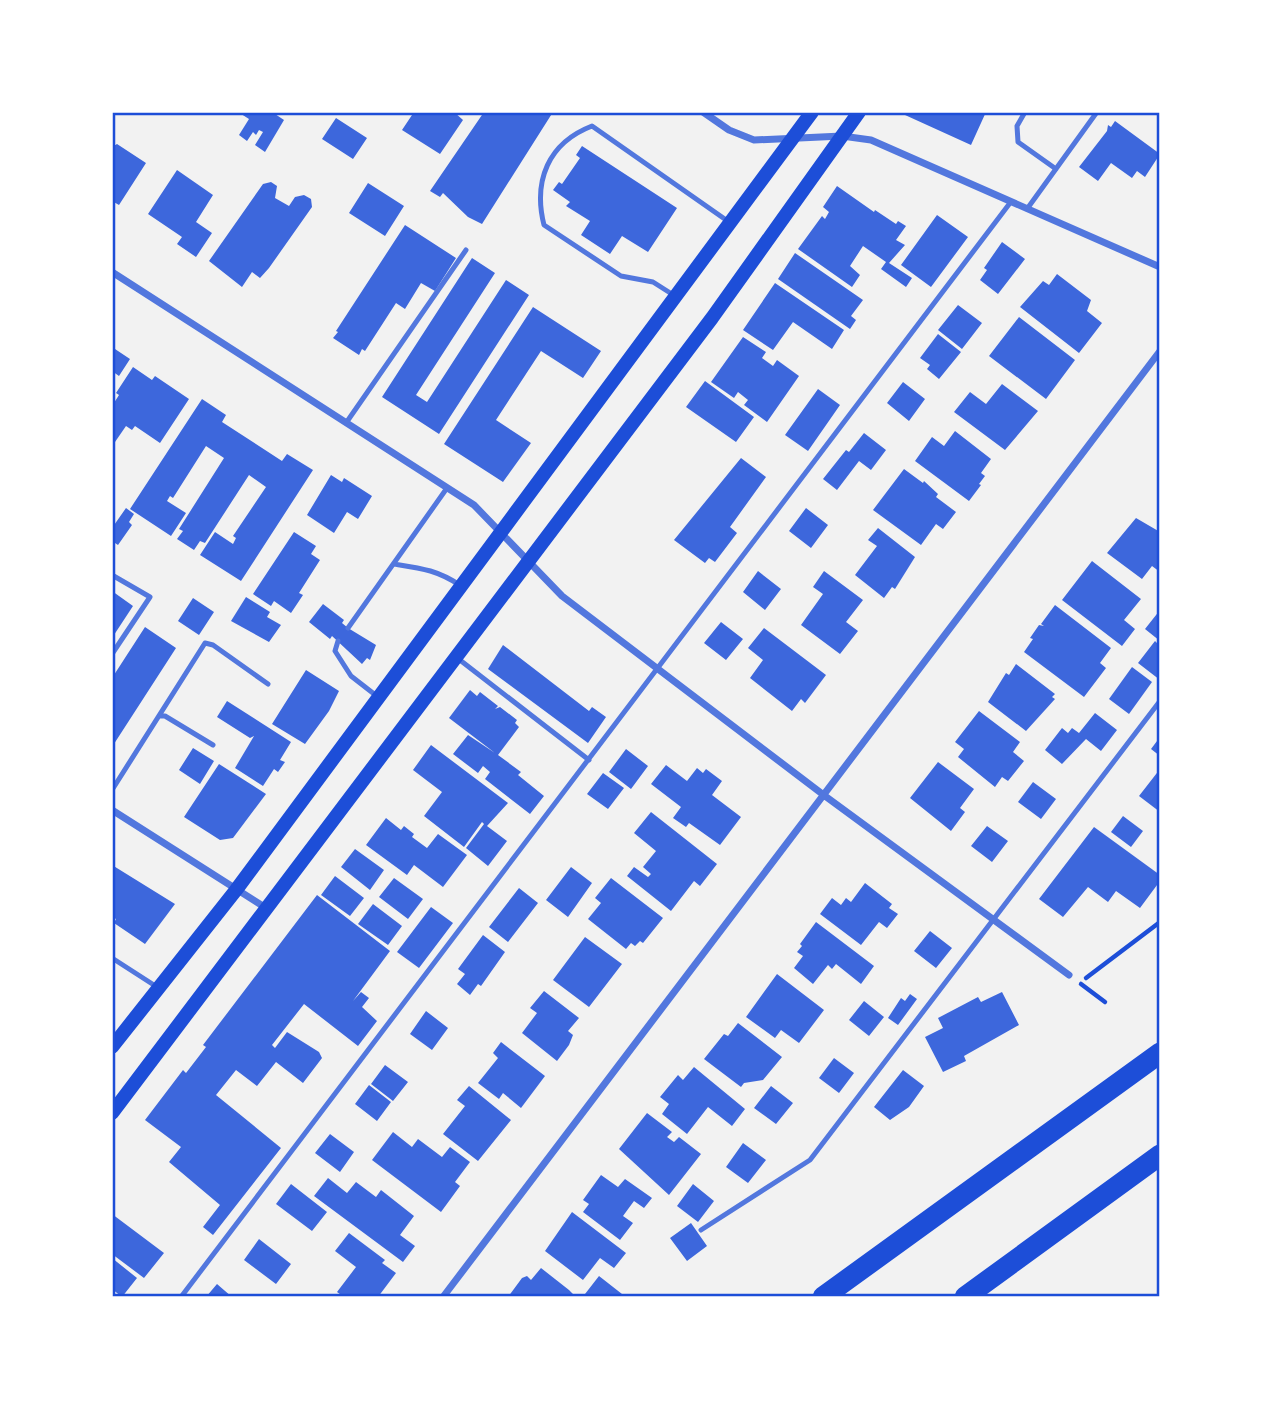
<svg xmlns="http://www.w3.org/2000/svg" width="1272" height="1409" font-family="Inter,sans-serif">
	<rect width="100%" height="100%" fill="#f2f2f2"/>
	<!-- building -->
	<path fill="#3d67dc" d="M238,112H272L284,120L265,152L255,145L263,132L259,130L256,135L253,132L247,141L239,135L249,119Z
		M414,112H454L463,120L440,154L402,130Z
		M484,112H553L482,224L468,217L443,193L440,197L430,191Z
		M905,112H986L971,145L905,115Z
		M336,118L367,138L353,159L322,139Z
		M1115,121L1160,154L1145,177L1137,171L1132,178L1111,163L1098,181L1079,167L1107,131L1108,125L1111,127Z
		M117,144L146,163L119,205L112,201V147Z
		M582,146L677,208L648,252L622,236L610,254L581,235L590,221L566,206L570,202L553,190L559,182L562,184L580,158L576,155Z
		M177,170L213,195L196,222L212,233L196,257L177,244L182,237L148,214Z
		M271,182L277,186L275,198L289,206L295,197L304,195L311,199L312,207L269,268L260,278L252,272L242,287L209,261L263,184Z
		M368,183L404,206L385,236L349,213Z
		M837,186L874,212L875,210L896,224L898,221L906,226L896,240L905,245L889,263L912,278L906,287L881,269L886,262L863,246L850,266L860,275L852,287L798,249L822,216L825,219L829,212L823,207Z
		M937,215L968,237L931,287L901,265Z
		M405,225L456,258L435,291L421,283L405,309L396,303L365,351L362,349L359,355L333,338L338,332L336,331Z
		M1002,242L1025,259L998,294L980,280L987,270L984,268Z
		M795,253L863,300L851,316L856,320L850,329L778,279Z
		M472,258L495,273L416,395L427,402L506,280L529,295L439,434L382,397Z
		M1057,274L1091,300L1087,311L1102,323L1079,353L1020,307L1043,281L1049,285Z
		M775,283L844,330L832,349L793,322L773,350L743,330Z
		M958,305L982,323L962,349L938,330Z
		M533,307L601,351L583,378L541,351L496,420L531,443L503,482L444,444Z
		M1019,317L1075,360L1046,399L989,356Z
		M938,334L961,352L939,379L927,369L930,365L920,358Z
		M743,337L766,352L762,358L773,366L777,360L799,376L767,422L744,405L748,400L738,392L734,398L711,382Z
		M112,347L130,359L119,376L112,371Z
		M133,367L152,380L155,376L189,399L160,443L135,426L132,430L126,426L115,442L112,440V406L119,395L116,393Z
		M705,381L754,417L736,442L686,407Z
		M903,382L925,399L909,421L887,403Z
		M1002,384L1038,411L1005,450L954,412L970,392L986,404Z
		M818,389L840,405L808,451L785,435Z
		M202,399L226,415L222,422L282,461L287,454L313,470L241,581L200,555L215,532L233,544L236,538L233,536L266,487L249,475L205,543L200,541L194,550L177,539L183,531L179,529L224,458L206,446L173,498L170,496L167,501L186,513L171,536L130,509Z
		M955,431L991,459L981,473L985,476L979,484L981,485L969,501L915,461L932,437L944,446Z
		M864,433L886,450L871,470L859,461L837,490L823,479L846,450L849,452Z
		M741,458L766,477L730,527L737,533L715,562L709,558L705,563L674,540Z
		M904,469L923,483L924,481L938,494L936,497L956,512L943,529L936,524L921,545L873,510Z
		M331,475L342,482L344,478L372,496L358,519L347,512L334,533L307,515Z
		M126,508L134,514L129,522L132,525L118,545L112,541V528Z
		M806,508L828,525L811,548L789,531Z
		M1136,518L1160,532V572L1152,566L1142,579L1107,553Z
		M878,528L915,557L895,589L892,587L884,598L855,575L877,546L868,540Z
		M294,532L316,546L311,554L320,560L299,593L303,595L291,613L274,601L271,606L253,594Z
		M1092,561L1141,599L1124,620L1135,629L1122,646L1062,600Z
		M758,571L781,589L765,610L743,592Z
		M824,571L863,600L846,622L858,631L840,654L801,625L823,594L813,587Z
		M112,591L133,606L112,638Z
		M246,597L270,612L267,617L281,625L269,642L231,621Z
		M193,598L214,612L199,635L178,621Z
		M323,604L344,620L342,623L348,628L376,645L370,660L367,658L362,664L332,636L330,639L309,622Z
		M1055,605L1111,648L1100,663L1106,668L1084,697L1024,652L1033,639L1030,638L1039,625L1044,626L1041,624Z
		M1160,610V641L1145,629Z
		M721,622L743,639L726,660L704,643Z
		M145,627L176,648L112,747V678Z
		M764,628L826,675L805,703L801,699L792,711L750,678L763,660L748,648Z
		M1155,641L1160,646V680L1138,663Z
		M503,645L589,711L592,707L606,717L588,743L488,669Z
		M1016,664L1055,694L1052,697L1055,699L1026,731L988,702L1006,673L1009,675Z
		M1132,667L1152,682L1129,714L1109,699Z
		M306,670L339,691L329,711L305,744L272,724Z
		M470,690L477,696L480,692L498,706L495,709L500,707L517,720L515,723L519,727L498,755L521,772L518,775L544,796L530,814L485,779L490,772L483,766L478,773L453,754L468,735L495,753L449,718Z
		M227,701L291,742L280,760L285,762L278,772L274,769L263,786L235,768L254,736L250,738L217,717Z
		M979,711L1020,742L1013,752L1024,761L1008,781L1002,777L995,787L958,757L964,749L955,742Z
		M1095,713L1117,730L1101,751L1086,739L1062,764L1045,750L1062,728L1068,733L1072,728L1079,733Z
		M1160,737V756L1151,749Z
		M431,745L508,803L487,826L507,841L488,866L466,848L484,824L482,822L464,847L424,816L442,792L413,770Z
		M193,748L214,761L200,784L179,770Z
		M626,749L648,766L631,789L609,772Z
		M938,762L974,789L960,808L965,812L951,831L910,798Z
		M219,764L266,794L233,838L220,840L184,817Z
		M666,765L687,781L697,768L703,773L706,769L722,781L712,795L741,817L720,845L689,823L686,827L673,818L681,807L651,784Z
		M1160,769V812L1139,796Z
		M603,773L624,788L608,809L587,794Z
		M1033,782L1056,799L1041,819L1018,802Z
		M651,812L717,864L700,886L694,881L671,911L627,876L634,867L648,877L651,874L643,867L656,851L634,833Z
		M1123,816L1143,831L1131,847L1111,832Z
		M386,818L401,830L404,826L414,834L412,837L427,848L438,834L467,855L443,887L414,865L407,875L366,845Z
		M987,826L1008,841L992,862L971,846Z
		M1094,827L1160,875V881L1140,908L1116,891L1108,902L1088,887L1063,917L1039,899Z
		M355,849L384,870L370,890L341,867Z
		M112,865L175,904L145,944L114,923L116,919L112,917Z
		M571,867L592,883L568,917L546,900Z
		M335,876L364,898L350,916L321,895Z
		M394,878L423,899L408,919L379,897Z
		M611,878L663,918L643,943L640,941L635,946L631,943L626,949L588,919L601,903L595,898Z
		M865,883L892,904L889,908L898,914L887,928L879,922L861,945L820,914L832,898L841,905L846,898L851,902Z
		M519,888L538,903L508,942L489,927Z
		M317,895L390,951L353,1001L361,992L369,998L362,1007L377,1021L358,1046L304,1004L272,1045L275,1048L287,1032L319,1052L322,1058L303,1083L276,1062L257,1086L236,1070L216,1095L281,1148L213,1235L203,1227L220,1205L169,1162L181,1147L145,1120L183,1070L186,1073L206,1047L203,1045Z
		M373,904L402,926L388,945L358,924Z
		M431,907L453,923L419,968L397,952Z
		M816,922L874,966L861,984L836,964L832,969L828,965L813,984L794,968L803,956L797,952L802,946L800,944Z
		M930,931L952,948L936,968L914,951Z
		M483,935L505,952L481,986L478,984L470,995L457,984L465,974L458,969Z
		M585,937L622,964L589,1007L553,980Z
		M777,974L824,1010L799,1043L781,1030L775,1038L746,1017Z
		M544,991L579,1018L568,1031L573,1035L569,1045L557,1061L522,1033L537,1013L530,1008Z
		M1002,992L1019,1025L964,1056L966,1061L943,1072L925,1037L943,1028L938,1018L978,997L981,1002Z
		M910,994L917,999L898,1025L888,1018L901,998L905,1001Z
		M864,1001L884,1017L869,1036L849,1020Z
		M426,1011L448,1028L432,1050L410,1034Z
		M738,1023L782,1057L763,1080L744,1083L741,1087L704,1059L724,1034L728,1036Z
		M501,1042L545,1076L521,1108L503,1093L499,1099L478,1083L498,1058L493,1053Z
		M834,1058L854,1073L839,1093L819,1078Z
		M385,1065L408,1082L393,1101L371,1084Z
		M694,1067L745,1109L732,1126L708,1107L687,1134L662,1114L669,1104L660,1097L678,1075L683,1080Z
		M903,1070L924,1086L909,1107L890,1120L874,1107Z
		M369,1085L391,1102L377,1121L355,1104Z
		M469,1086L511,1120L478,1161L443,1134L465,1106L457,1100Z
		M771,1086L793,1103L776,1124L754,1108Z
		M647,1113L672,1132L667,1137L674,1142L679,1137L701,1154L669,1195L619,1149Z
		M393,1132L412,1147L418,1139L442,1157L450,1147L470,1162L455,1182L460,1186L441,1212L372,1160Z
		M330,1134L354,1152L340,1172L315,1153Z
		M743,1143L766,1160L748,1183L726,1167Z
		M601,1175L618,1187L625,1179L652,1198L644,1208L634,1201L623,1216L633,1223L620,1240L583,1212L589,1204L583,1200Z
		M328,1178L347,1193L356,1182L376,1197L381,1190L414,1216L400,1235L415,1246L403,1262L314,1196Z
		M291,1184L327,1212L312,1231L276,1204Z
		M693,1184L714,1201L698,1222L677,1206Z
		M572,1212L626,1253L614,1268L600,1258L583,1280L545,1251Z
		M112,1214L164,1253L144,1278L112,1254Z
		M691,1223L707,1246L687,1261L670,1238Z
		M349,1233L385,1260L382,1263L396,1273L378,1297H344L337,1292L356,1267L335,1251Z
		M259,1239L291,1264L276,1284L244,1260Z
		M112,1258L137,1278L122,1297L112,1289Z
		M541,1268L569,1290L576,1297H508L522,1278L527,1276L531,1280Z
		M599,1276L622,1294L625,1297L585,1294Z
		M217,1284L232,1297H206Z"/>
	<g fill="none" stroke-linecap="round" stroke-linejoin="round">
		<!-- path -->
		<path stroke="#1d4ed8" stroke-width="4.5" d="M1086,978L1160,922
			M1081,984L1105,1002"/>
		<!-- service -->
		<path stroke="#5277de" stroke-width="5" d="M1025,112L1017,126L1018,142L1056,169
			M1027,209L1097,112
			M675,296L653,282L621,276L544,225C533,181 548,143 592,126L729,222
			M346,423L466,250
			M394,564C420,568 438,570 461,586
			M112,575L150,597L112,654
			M348,628L447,488
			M338,641L335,651L351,676L378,697
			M456,657L589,760
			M159,716H165L213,745
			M112,790L205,643L213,645L268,684
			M112,958L157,987
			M701,1230L810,1160L1160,701
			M181,1297L1010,203"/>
		<!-- minor -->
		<path stroke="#5277de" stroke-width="7" d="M703,112L729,130L754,140L842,136L871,140L1160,267
			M112,272L474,505L562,596L825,796L1069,975
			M112,810L266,908
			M443,1297L1160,351"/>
		<!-- secondary -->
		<path stroke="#1d4ed8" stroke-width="14" d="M112,1047L236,890L812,112
			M112,1113L712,318L859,112"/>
		<!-- motorway -->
		<path stroke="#1d4ed8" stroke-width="21" d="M823,1297L1160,1053
			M965,1297L1160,1155"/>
	</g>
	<!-- border -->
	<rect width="1272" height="1409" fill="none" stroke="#ffffff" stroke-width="228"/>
	<rect x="114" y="114" width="1044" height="1181" fill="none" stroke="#1d4ed8" stroke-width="2.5"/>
</svg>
